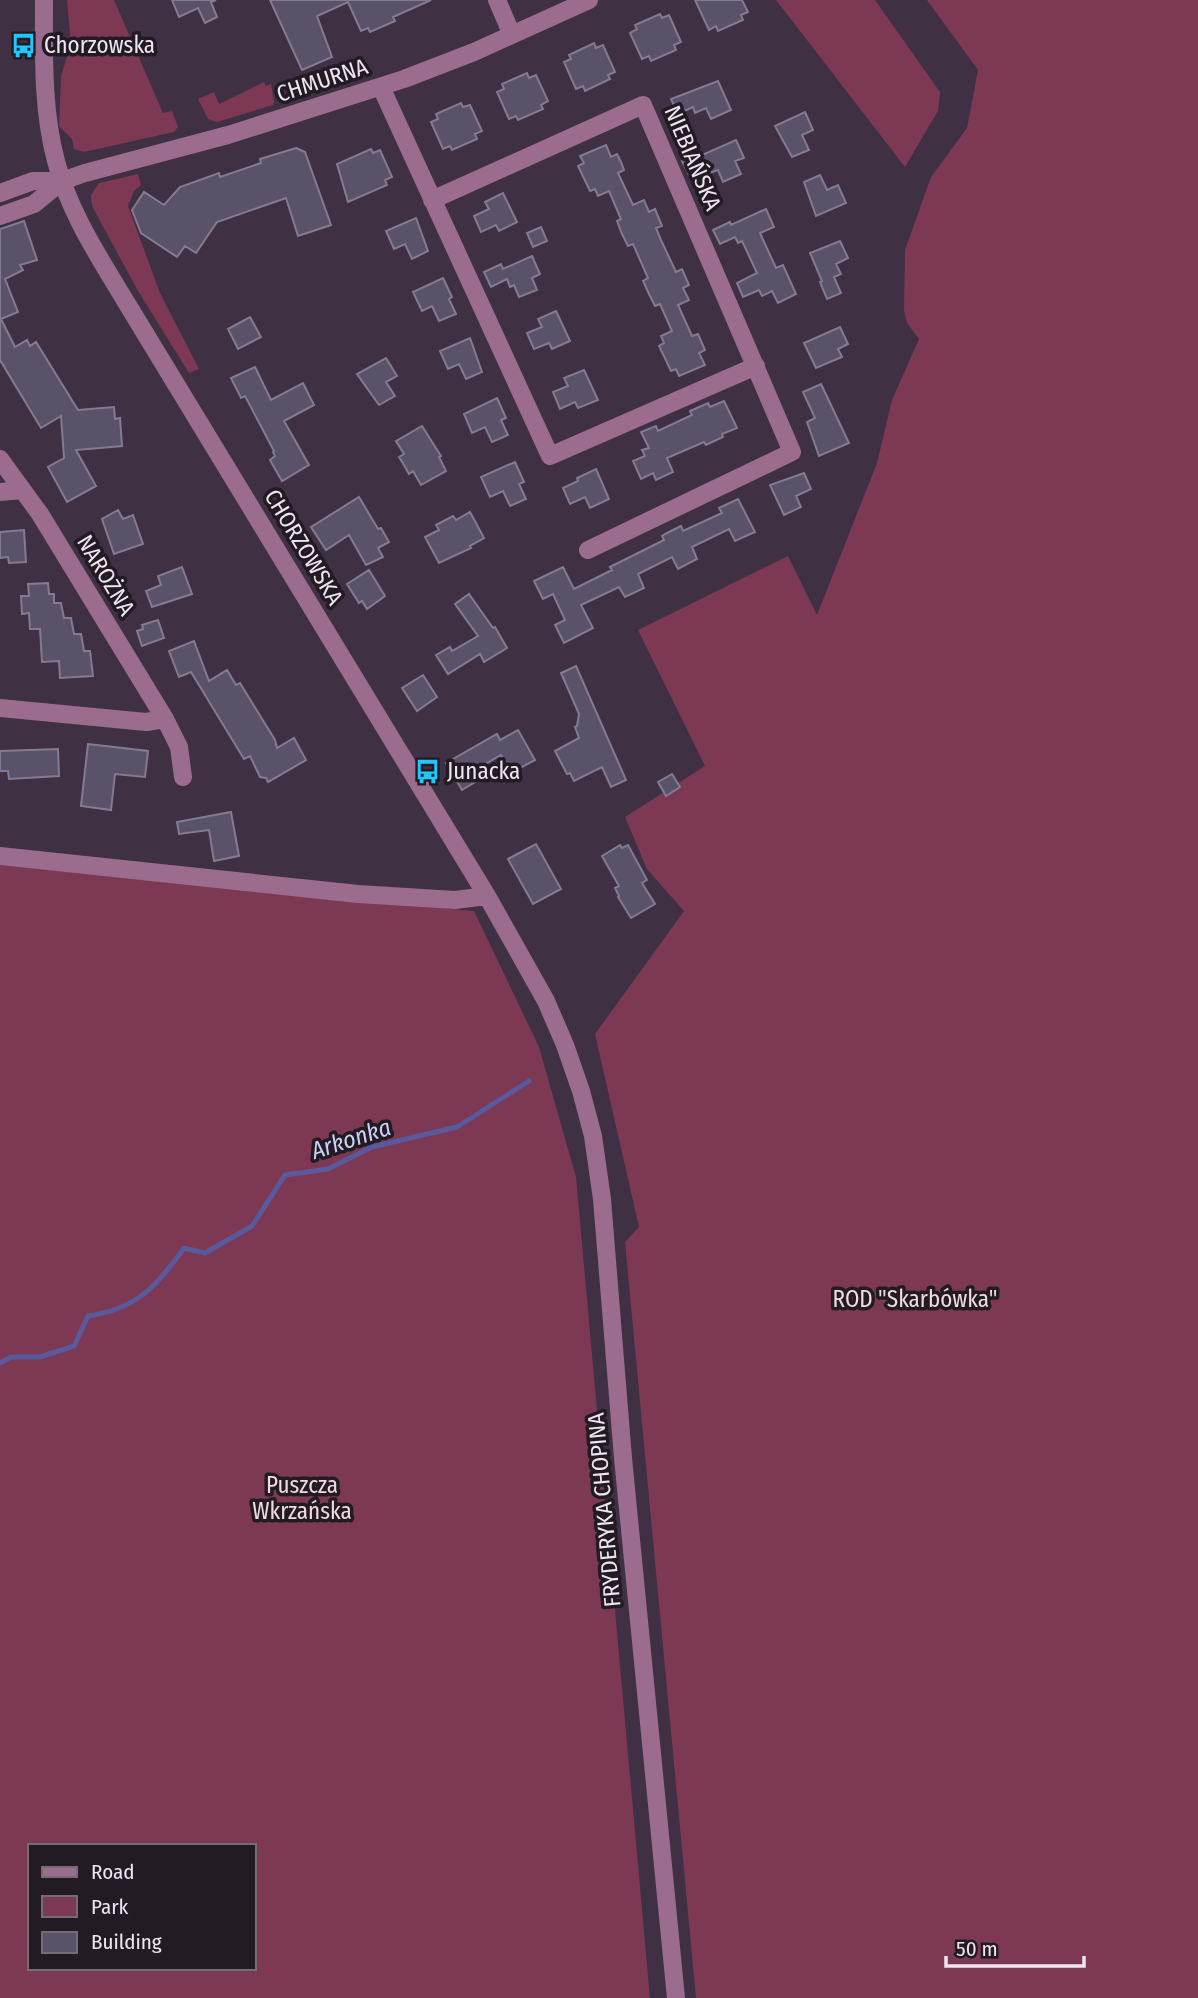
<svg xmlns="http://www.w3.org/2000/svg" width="1198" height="1998" font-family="'Fira Sans Condensed',sans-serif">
	<rect width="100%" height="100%" fill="#3f3043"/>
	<!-- green -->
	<path fill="#7d3854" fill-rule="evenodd" d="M67,0H114L163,113L172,111L178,127L174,132L84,152L74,149L72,139L59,126L61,76L71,44Z
		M776,0H875L940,92L938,111L905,167Z
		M927,0H1198V1998H696L625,1242L639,1227L595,1034L684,911L647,869L625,817L705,766L638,630L788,556L817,615L877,463L892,400L919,339L907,323L904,310L905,250L931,177L967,128L978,70Z
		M264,82L266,86L271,84L274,101L273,105L217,122L208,119L198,99L214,92L219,104Z
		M138,174L141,185L134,191L128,206L160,293L199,369L189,373L138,291L92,206L91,195L99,183Z
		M0,865L474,911L539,1047L576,1177L650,1998H0ZM30,1846H254V1968H30Z"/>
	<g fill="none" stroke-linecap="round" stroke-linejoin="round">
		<!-- stream -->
		<path stroke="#59599d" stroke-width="5" d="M0,1363L11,1357H40L74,1346L88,1316C137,1309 157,1286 184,1248L205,1253L252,1226L285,1175L328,1169L372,1147L457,1127L529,1081"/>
	</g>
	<!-- building -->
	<path fill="#595268" stroke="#837b93" stroke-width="2" d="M172,0H216L211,2L217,17L205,23L198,8L179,17Z
		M270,0H431L393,17L395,21L370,32L368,28L361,31L348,2L317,16L332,57L302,70Z
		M695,0H742L748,12L741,15L743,20L718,31L716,26L709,30Z
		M660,14L662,18L669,15L681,42L674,45L676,50L651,61L649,56L642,59L630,33L637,29L635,25Z
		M594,43L596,48L603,45L615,72L608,75L610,79L585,91L583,86L576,89L564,62L571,59L569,55Z
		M527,73L529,78L536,75L548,101L541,105L543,109L518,120L516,116L509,119L497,92L504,89L502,84Z
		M718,81L731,110L711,119L706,108L695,113L693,107L678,114L671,99Z
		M461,103L463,107L470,105L482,131L475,134L477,139L452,150L450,146L443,149L431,122L438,119L436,114Z
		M805,112L813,130L802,135L809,150L792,157L775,126Z
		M736,140L744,158L735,161L741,174L723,182L718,170L707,174L704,168L689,175L682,161L699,153L700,156Z
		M606,145L611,157L617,154L621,162L624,170L618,173L633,205L644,200L649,212L655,209L662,226L656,228L661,240L676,272L682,269L689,285L683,288L689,300L678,305L692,336L698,334L705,350L699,353L705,365L679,376L676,369L671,371L659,346L664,343L661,336L672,331L660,304L655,306L649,294L643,281L648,278L633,244L628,246L622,234L617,221L621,219L609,191L598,196L595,189L590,191L578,166L584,163L580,156Z
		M296,148L305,152L331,225L298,236L286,198L217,222L196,253L185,246L177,257L141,233L132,210L144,192L164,205L180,187L219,173L220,177L261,163L260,159Z
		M371,149L373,153L380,150L392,177L385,180L387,185L348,202L337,164Z
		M820,175L827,190L838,185L846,203L816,216L804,182Z
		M503,193L517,222L499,231L496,225L481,232L474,216L489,209L485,202Z
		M766,209L774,227L760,233L776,268L783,265L796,294L778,303L772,291L762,296L759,290L743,297L737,283L757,273L742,241L738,243L735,237L720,244L713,230L730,222L731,225Z
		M416,218L428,251L412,259L405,244L394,249L386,231Z
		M24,221L37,260L20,265L23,270L5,279L18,312L1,319L15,347L27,340L30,346L36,342L78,410L114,407L115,419L120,418L122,446L76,450L96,486L67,502L48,467L64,458L61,416L41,428L0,360V229Z
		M541,227L547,241L533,247L527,233Z
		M840,241L848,258L836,264L841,274L834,277L841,293L827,299L820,282L822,281L810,253Z
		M532,256L540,274L532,278L537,290L519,297L514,285L510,287L507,279L491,287L484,272L501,264L503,269Z
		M443,278L452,297L449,299L456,314L439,321L432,306L422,311L413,292Z
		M556,311L570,341L552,349L549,343L534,349L527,333L542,327L538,319Z
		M250,317L261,337L238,349L228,329Z
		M840,327L848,344L838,349L842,357L816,368L804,343Z
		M470,338L482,372L466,379L459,364L448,369L440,351Z
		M386,358L397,376L386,382L395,396L379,405L357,374Z
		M255,367L271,400L303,383L314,405L284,421L309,465L282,481L270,460L275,456L273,452L274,451L245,396L241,398L231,378Z
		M584,370L598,400L578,408L575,402L560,409L553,392L568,386L564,378Z
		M821,384L849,443L819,456L807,422L815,418L803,392Z
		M497,398L506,418L501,420L508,435L492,442L485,427L472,433L464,414Z
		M724,401L737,428L722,434L723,437L706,445L704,442L667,458L673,472L656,480L653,473L641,479L633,461L645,456L642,450L649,448L641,432L656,426L658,431L692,415L690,411L708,403L710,407Z
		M422,426L441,456L439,457L446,471L421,485L413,471L409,474L404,465L399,457L404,454L396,441Z
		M515,462L524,482L519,484L526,499L510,506L503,491L490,497L481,477Z
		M596,469L609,499L590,508L585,497L570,504L563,488L578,481L577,478Z
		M804,473L811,489L796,496L801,507L784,515L770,485Z
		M359,497L378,529L381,528L389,542L378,548L383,557L366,565L349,535L326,550L311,527Z
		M738,499L755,532L735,541L729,529L692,547L697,559L678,569L672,557L638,574L644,588L625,597L619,587L581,605L593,628L564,643L555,625L565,620L553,594L543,599L534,581L563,567L574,589L612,570L610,567L664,540L662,536L669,532L681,526L683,531L722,513L719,508Z
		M118,510L123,519L133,515L143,544L114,554L102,519Z
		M470,512L484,538L470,546L471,548L439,563L425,537L439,530L436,525L453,516L456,520Z
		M24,530L26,562L9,563L8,557L0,558V532Z
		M182,567L192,594L152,607L146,591L161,585L158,576Z
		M369,570L385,596L367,609L362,601L359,603L347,584Z
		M48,583L49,594H54V603H61L64,618H71L74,634H81L84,651H90L93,676L60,678L59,661L42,662L40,629H30L29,613L22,614L21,596H29L28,584Z
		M469,594L493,628L495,627L507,648L484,662L480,654L448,674L436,655L450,647L452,651L478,636L455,604Z
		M158,620L164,638L142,646L137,631L143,629L142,625Z
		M194,641L209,681L227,670L236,685L240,683L275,740L277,748L294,738L306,760L268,782L266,778L260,777L250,756L244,759L191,672L179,677L169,651Z
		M576,666L626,780L611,787L602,767L574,781L570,773L567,774L555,751L579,738L575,727L577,726L579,714L561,673Z
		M423,675L437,697L417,711L402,688Z
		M518,730L535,760L511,773L501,755L477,769L482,778L462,790L446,763L497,734L500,740Z
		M88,744L148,751L145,777L115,774L111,810L81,806Z
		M58,749L59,776L9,779L8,771H0V751Z
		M672,774L680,787L666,796L658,782Z
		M231,812L239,856L214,861L209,830L179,834L177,822Z
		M536,844L561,889L533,904L508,859Z
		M620,845L622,848L628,845L647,880L642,883L655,904L631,918L618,897L619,896L615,888L619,886L602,856Z"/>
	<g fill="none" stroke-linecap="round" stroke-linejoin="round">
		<!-- minor -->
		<path stroke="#9b6c8d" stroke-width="18" d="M44,0C44,54 42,109 56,161C69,212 99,257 126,302L487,896L546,1001L565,1045L581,1091L593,1136L602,1199L623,1458L676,1998
			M497,0L512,35
			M381,87L550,456L756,366
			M0,193L33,181H62
			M432,200L643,105L792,452L588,550
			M0,216L34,204L62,181L85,173L228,135L404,79L474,52L589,0
			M0,459L40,514L165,719L179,747L183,777
			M0,492L22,490
			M0,708L146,722L165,719
			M0,856L358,894L455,900L487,896"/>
	</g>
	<!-- icons -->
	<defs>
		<symbol id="bus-bare" viewBox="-9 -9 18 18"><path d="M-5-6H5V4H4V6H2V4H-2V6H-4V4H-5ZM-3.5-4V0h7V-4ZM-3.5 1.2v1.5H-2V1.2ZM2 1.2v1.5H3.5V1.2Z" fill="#20c9fd" stroke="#221b24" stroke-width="2.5" paint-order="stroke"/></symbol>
	</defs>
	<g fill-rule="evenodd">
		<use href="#bus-bare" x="6" y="28" width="35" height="35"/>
		<use href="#bus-bare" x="410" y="754" width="35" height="35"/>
	</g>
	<g text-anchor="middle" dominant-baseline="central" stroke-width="7" stroke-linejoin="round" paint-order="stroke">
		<!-- poi labels -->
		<g font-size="23" fill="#efe5f1" stroke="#221b24" text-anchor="start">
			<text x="44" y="45">Chorzowska</text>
			<text x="447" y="771">Junacka</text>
		</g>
		<!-- street labels -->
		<g font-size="23" fill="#efe5f1" stroke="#221b24">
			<text transform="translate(322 80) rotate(-18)">CHMURNA</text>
			<text transform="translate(693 158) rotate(67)">NIEBIAŃSKA</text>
			<text transform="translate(304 547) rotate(59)">CHORZOWSKA</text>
			<text transform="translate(106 575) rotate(59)">NAROŻNA</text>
			<text transform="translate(604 1510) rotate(-95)">FRYDERYKA CHOPINA</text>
		</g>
		<!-- park labels -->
		<g font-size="23" fill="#f1dae1" stroke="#221b24">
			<text x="915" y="1299">ROD "Skarbówka"</text>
			<text x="302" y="1485">Puszcza<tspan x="302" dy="26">Wkrzańska</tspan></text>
		</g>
		<!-- water labels -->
		<g font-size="24" font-style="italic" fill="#cccff7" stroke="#221b24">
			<text transform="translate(351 1139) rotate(-18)">Arkonka</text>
		</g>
	</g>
	<!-- legend -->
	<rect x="28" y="1844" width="228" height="126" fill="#221b24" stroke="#746c76" stroke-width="2"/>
	<rect x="42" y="1867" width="35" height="10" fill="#9b6c8d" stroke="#746c76" stroke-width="2"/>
	<text x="91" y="1879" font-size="21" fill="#efe5f1">Road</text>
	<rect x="42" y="1896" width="35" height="21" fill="#7d3854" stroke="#746c76" stroke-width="2"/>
	<text x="91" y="1914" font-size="21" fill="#efe5f1">Park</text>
	<rect x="42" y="1932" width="35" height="21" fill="#595268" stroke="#746c76" stroke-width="2"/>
	<text x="91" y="1949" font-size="21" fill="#efe5f1">Building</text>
	<!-- scale -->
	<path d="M946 1956v10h138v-10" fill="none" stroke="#efe5f1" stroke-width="3.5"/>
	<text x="956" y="1956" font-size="21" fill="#efe5f1" stroke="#221b24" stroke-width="5" paint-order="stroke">50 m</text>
</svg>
